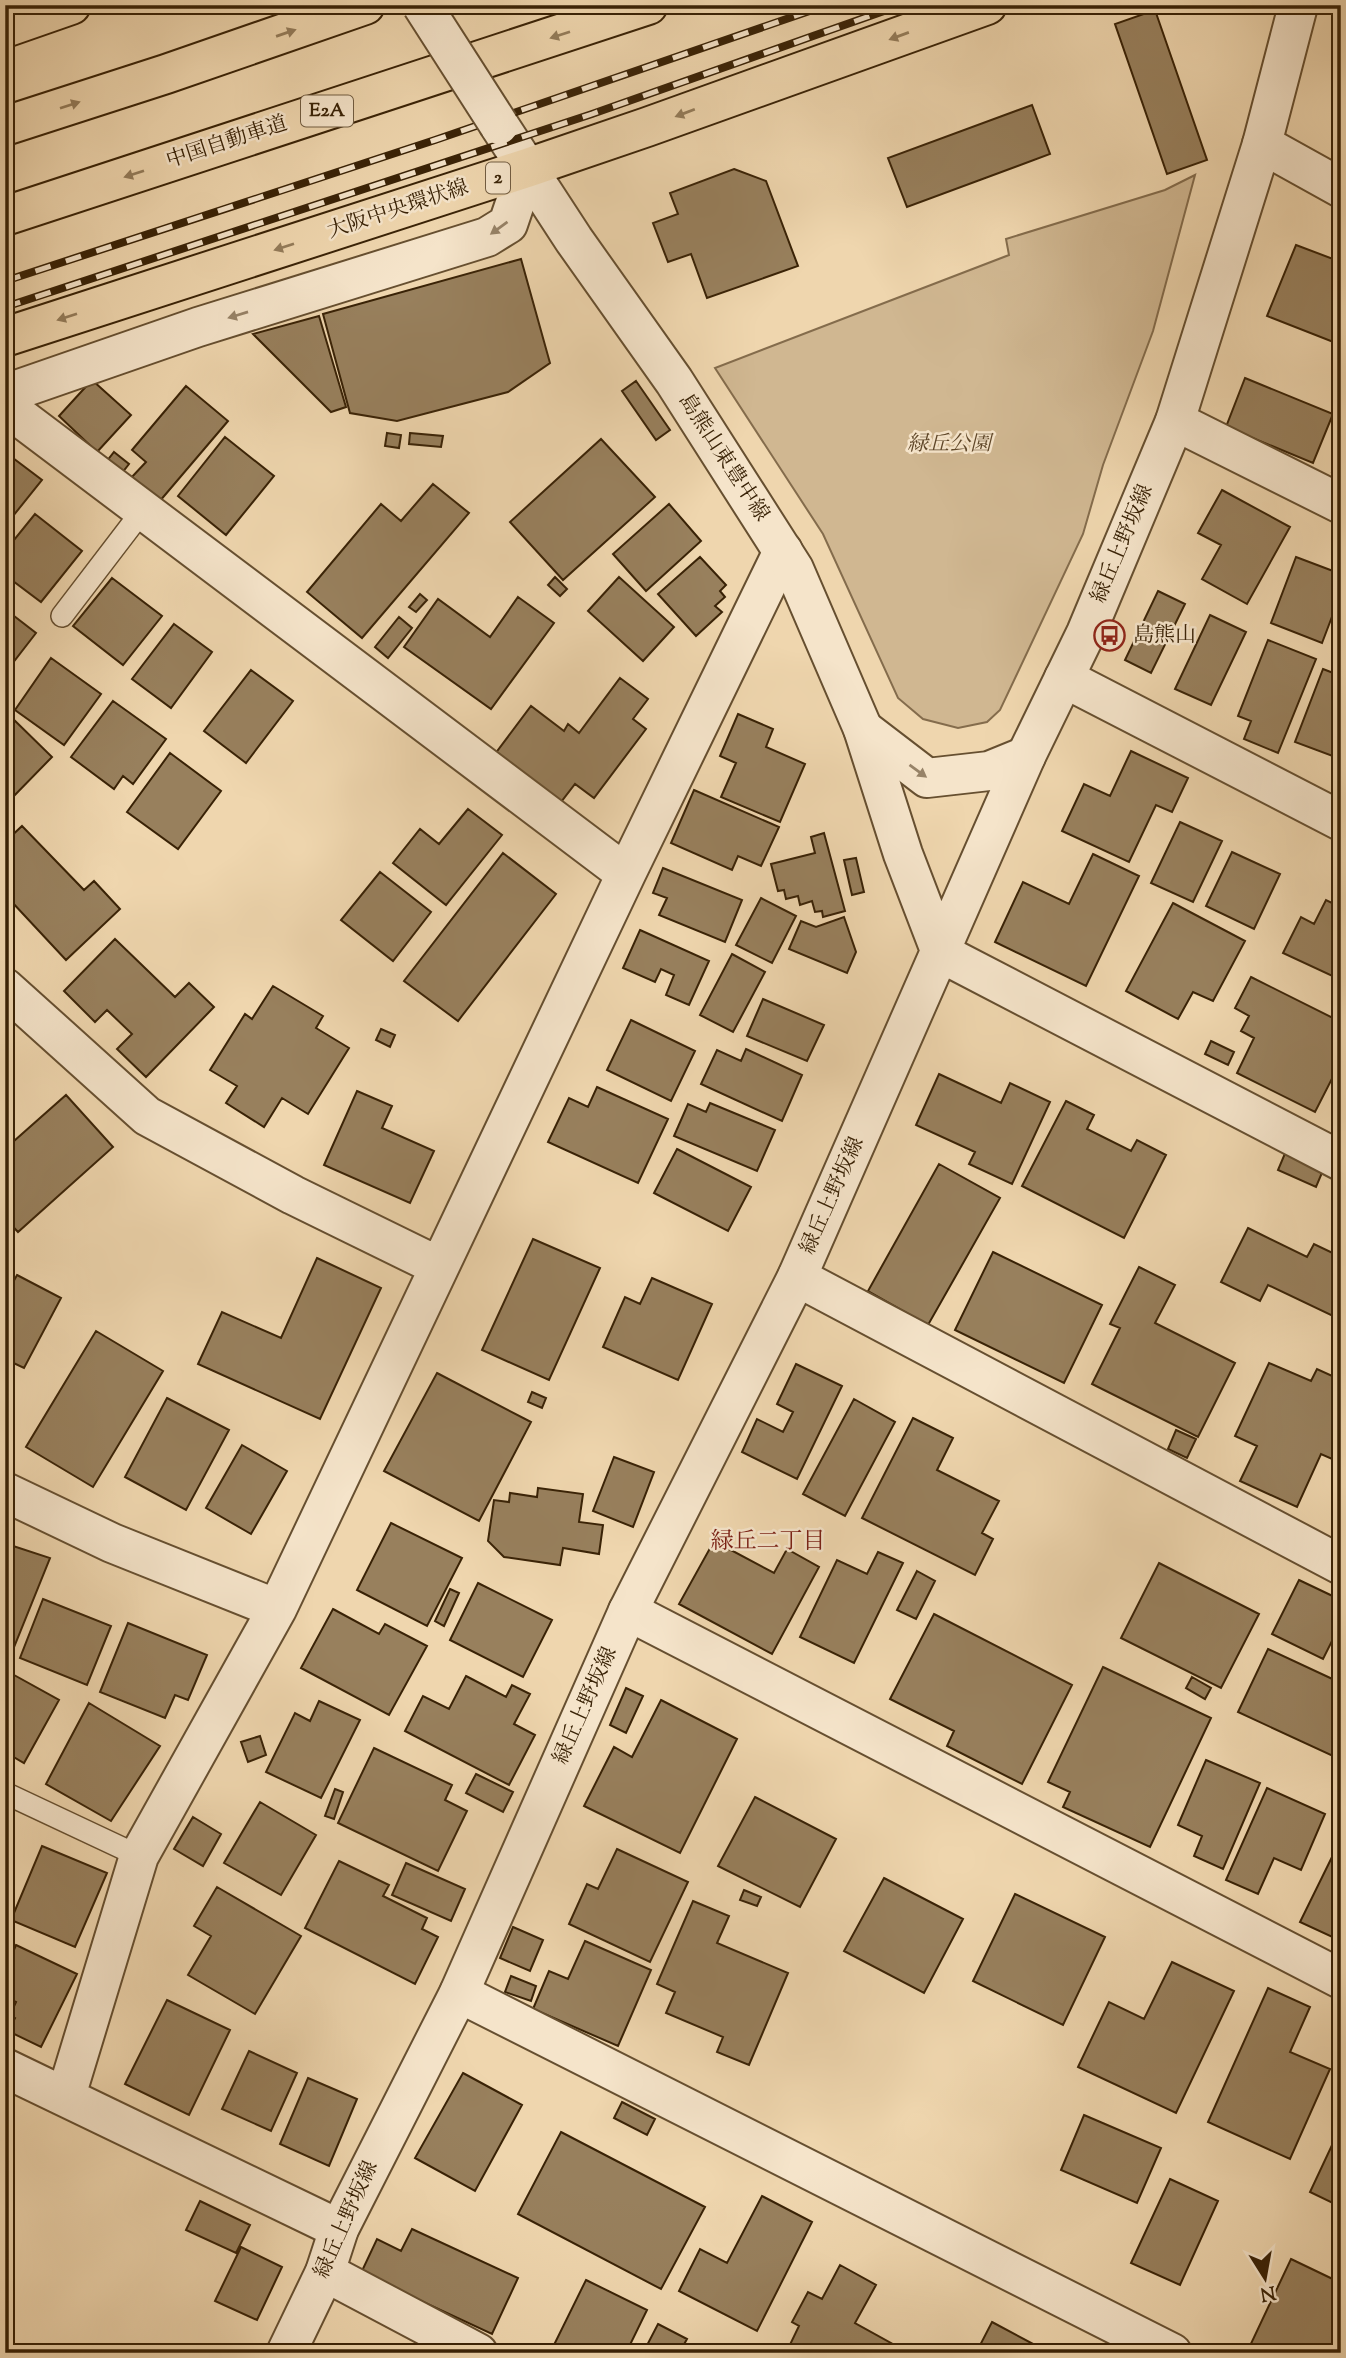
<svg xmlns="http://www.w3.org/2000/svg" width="1346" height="2358" font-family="'Sorts Mill Goudy','Noto Serif JP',serif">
	<rect width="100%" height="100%" fill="#efd6ae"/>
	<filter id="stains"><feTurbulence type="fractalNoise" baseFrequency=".00286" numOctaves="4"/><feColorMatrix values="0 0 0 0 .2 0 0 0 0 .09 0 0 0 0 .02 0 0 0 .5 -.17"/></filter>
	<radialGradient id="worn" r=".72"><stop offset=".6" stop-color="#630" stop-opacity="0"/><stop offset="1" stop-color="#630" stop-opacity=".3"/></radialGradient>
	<!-- green -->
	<path fill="#d0b791" stroke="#846c4c" stroke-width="2" d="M1195,175L1153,331L1103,465L1083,534L1000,710L987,722L958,728L923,719L898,698L823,534L715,368L1009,255L1006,239L1165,190Z"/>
	<!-- building -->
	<path fill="#98805d" stroke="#392206" stroke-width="2" d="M1155,10L1207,160L1167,174L1115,24Z
		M1032,105L1050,154L907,207L888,158Z
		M734,169L766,181L798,266L707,298L691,254L668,262L653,223L678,214L670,193Z
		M1296,245L1341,262V345L1267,316Z
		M521,259L550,363L508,392L397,421L350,413L323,314Z
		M319,316L346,407L331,412L253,334Z
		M1245,378L1333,414L1313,463L1226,427Z
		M92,380L131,415L97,452L59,416Z
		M636,381L670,430L656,440L622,391Z
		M186,386L228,421L159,502L131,478L146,462L132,450Z
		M387,433L401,435L399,448L385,446Z
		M410,433L443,436L441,447L409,444Z
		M225,437L274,476L226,535L178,496Z
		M601,439L655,497L563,580L510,522Z
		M1341,442V475L1332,472Z
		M5,452L42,480L5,526Z
		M114,452L129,464L118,478L103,466Z
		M433,484L469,513L362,638L307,592L381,504L401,521Z
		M1222,490L1290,527L1247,604L1202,579L1221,545L1198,533Z
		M669,504L701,541L646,591L613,554Z
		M35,514L82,551L41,602L5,575V551Z
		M700,557L726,585L720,591L725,597L715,606L722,612L696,636L658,594Z
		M1296,557L1341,574V593L1322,643L1271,623Z
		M555,577L567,589L560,596L548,585Z
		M619,577L674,627L643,661L588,611Z
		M112,578L162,616L123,665L73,626Z
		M1158,591L1185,604L1151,673L1125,660Z
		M420,594L427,600L416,612L409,607Z
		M518,597L554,623L491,709L404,647L438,599L490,637Z
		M5,609L36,633L5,673Z
		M1210,615L1246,632L1211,705L1175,689Z
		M399,617L412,628L388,658L375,647Z
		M174,624L212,652L171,708L132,679Z
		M1268,640L1316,659L1278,753L1244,739L1251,721L1238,716Z
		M51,658L101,694L64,745L15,710Z
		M1323,669L1341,676V751L1338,758L1295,742Z
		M251,670L293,701L246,763L204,731Z
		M620,678L648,699L633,719L646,729L594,798L575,784L561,802L495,754L531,706L564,731L568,724L579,733Z
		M113,701L166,739L133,784L123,776L114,789L71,757Z
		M6,712L52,757L9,801L5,797Z
		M738,714L773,729L766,747L805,764L780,822L721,797L736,763L720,756Z
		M1131,751L1188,778L1172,812L1156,805L1129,862L1062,831L1084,784L1110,796Z
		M170,753L221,791L178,849L127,812Z
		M694,790L779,827L761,866L738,856L732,870L671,843Z
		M468,809L502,835L446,905L393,863L420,829L439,844Z
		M1180,822L1222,841L1193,902L1151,883Z
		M22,826L84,890L94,881L120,909L66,960L11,901L5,907V842Z
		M824,833L845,911L823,917L822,911L815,912L812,901L800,905L798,896L786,899L784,890L778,891L771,864L815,853L811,837Z
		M1232,852L1280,874L1254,929L1206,906Z
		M503,853L556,894L458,1021L404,981Z
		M1093,854L1139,876L1086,986L995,942L1023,882L1069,904Z
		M856,858L864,892L852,895L844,860Z
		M663,868L742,900L725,942L659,915L667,898L653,893Z
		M380,872L431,912L393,961L341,920Z
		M1341,895V980L1283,953L1301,917L1314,924L1326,900L1336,905Z
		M761,898L796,916L772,963L736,945Z
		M1173,903L1245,941L1213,1001L1193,992L1178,1019L1126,991Z
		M844,917L856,952L847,973L789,949L801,921L816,927Z
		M640,930L709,961L689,1005L666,995L674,975L661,969L655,982L623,968Z
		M115,939L175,997L189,983L214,1007L146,1077L117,1049L132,1034L107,1010L95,1022L64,991Z
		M732,954L765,972L733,1032L700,1015Z
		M1251,977L1341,1022V1061L1315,1112L1237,1073L1254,1038L1241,1031L1249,1016L1235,1008Z
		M273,986L323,1016L316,1028L349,1048L308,1114L282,1098L264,1127L226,1103L237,1086L210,1070L245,1014L252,1019Z
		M763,999L824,1025L807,1061L747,1036Z
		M631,1020L695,1051L671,1101L607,1070Z
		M381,1029L395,1035L390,1047L376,1040Z
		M1211,1041L1234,1052L1228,1065L1205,1054Z
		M746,1049L802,1075L782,1121L701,1084L717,1050L741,1061Z
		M939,1074L1001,1103L1010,1083L1050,1102L1012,1184L969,1164L975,1152L916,1125Z
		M597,1087L668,1119L638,1183L548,1142L569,1098L588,1107Z
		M357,1091L392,1106L382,1128L434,1151L410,1203L324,1165Z
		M66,1095L113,1147L18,1232L5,1218V1149Z
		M1066,1101L1094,1115L1087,1129L1131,1151L1137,1140L1166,1155L1124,1238L1022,1186Z
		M710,1103L775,1130L757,1171L674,1136L688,1104L706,1112Z
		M677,1149L751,1187L728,1231L654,1193Z
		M1286,1151L1324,1168L1316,1187L1278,1170Z
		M939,1164L1000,1198L928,1325L868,1291Z
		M1248,1228L1307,1257L1314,1244L1341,1257V1301L1333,1316L1268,1285L1260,1301L1221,1282Z
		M533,1239L600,1268L549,1380L482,1350Z
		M993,1252L1102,1305L1064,1383L955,1330Z
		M317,1258L381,1288L320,1419L198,1364L222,1312L281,1338Z
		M1139,1267L1175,1285L1155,1323L1235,1363L1198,1437L1092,1384L1120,1328L1110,1324Z
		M17,1275L61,1298L24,1368L5,1359V1297Z
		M652,1278L712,1304L678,1380L603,1347L625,1297L640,1304Z
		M96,1331L163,1371L93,1487L26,1447Z
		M1269,1363L1311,1381L1317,1369L1341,1380V1459L1339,1462L1321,1454L1297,1507L1240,1481L1257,1446L1235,1436Z
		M796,1364L842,1386L797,1479L742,1452L757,1419L783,1432L793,1412L777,1404Z
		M437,1373L531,1422L479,1521L384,1471Z
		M532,1392L546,1398L542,1408L528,1402Z
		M167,1398L229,1430L186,1510L125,1477Z
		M854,1399L895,1422L845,1516L803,1494Z
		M913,1418L953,1438L937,1470L999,1501L982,1533L993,1539L975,1575L862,1518Z
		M1176,1430L1196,1439L1187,1458L1168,1449Z
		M242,1445L287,1471L251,1534L206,1508Z
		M614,1457L654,1472L633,1527L593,1511Z
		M1341,1482V1502L1333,1499Z
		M538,1488L583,1494L579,1522L603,1525L599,1554L563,1548L560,1565L504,1557L488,1541L494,1500L509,1502L510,1493L537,1497Z
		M391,1523L462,1558L427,1626L357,1590Z
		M714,1541L774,1573L787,1549L819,1567L772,1654L679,1604Z
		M7,1544L50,1558L10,1657L5,1656V1548Z
		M878,1552L903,1563L854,1663L800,1637L837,1560L867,1574Z
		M1159,1563L1259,1614L1221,1688L1121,1638Z
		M917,1571L935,1581L916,1619L897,1610Z
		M1299,1580L1341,1600V1623L1323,1659L1272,1634Z
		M478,1583L552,1620L523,1677L450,1640Z
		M450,1589L459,1593L444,1626L435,1621Z
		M43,1599L111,1626L87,1685L20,1658Z
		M333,1609L379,1634L385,1624L427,1646L389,1715L301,1668Z
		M934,1614L1072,1685L1022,1784L947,1746L954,1731L890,1699Z
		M128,1623L207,1655L188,1700L175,1695L165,1718L100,1692Z
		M1268,1649L1341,1683V1741L1333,1756L1238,1712Z
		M1103,1667L1211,1718L1150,1847L1063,1807L1070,1792L1048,1782Z
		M5,1670L59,1700L24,1763L5,1752Z
		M466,1676L506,1697L512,1685L530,1694L514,1724L535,1735L509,1785L405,1731L423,1696L449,1709Z
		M1192,1677L1211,1688L1205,1699L1186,1688Z
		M626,1688L643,1696L626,1733L610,1725Z
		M661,1700L737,1739L680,1853L584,1806L614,1747L632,1757Z
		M319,1701L360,1720L321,1798L266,1772L295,1713L310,1721Z
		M89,1703L160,1746L111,1821L46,1784Z
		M260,1736L266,1755L248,1762L241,1742Z
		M374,1748L452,1785L445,1800L467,1811L438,1871L338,1823Z
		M1206,1760L1260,1783L1223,1869L1194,1856L1202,1836L1178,1825Z
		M476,1774L513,1792L503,1812L466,1793Z
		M1267,1788L1325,1814L1301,1870L1274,1858L1258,1894L1226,1880Z
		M335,1789L343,1792L334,1819L325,1816Z
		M755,1797L836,1839L800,1907L718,1866Z
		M260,1802L316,1835L281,1895L224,1863Z
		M193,1817L221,1834L203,1866L174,1849Z
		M42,1846L107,1873L75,1947L11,1920Z
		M617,1849L688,1882L650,1962L569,1924L587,1884L598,1889Z
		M1334,1853L1341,1857V1941L1300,1922Z
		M339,1861L389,1885L383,1896L427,1918L422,1929L438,1937L415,1984L305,1928Z
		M406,1863L465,1889L451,1921L392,1895Z
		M884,1878L963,1919L924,1993L844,1951Z
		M217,1887L301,1936L255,2014L188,1975L211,1936L194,1926Z
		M744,1890L761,1897L757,1906L740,1900Z
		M1015,1894L1105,1937L1063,2025L973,1981Z
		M693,1901L729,1916L717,1943L788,1973L749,2065L717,2052L723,2037L666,2013L675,1992L657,1984Z
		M513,1927L543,1940L530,1971L500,1958Z
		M585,1941L651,1970L618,2046L533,2009L549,1971L568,1979Z
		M16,1945L77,1974L41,2047L8,2031L15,2018L10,2015L16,2002L5,1997V1954L11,1957Z
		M1172,1962L1234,1991L1176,2113L1078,2067L1109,2002L1144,2019Z
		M511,1976L536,1986L531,2001L505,1992Z
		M1268,1988L1310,2007L1290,2052L1330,2069L1290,2159L1208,2122Z
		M167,2000L230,2030L189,2115L125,2084Z
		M249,2051L297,2073L271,2131L222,2109Z
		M463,2073L522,2105L475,2191L415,2158Z
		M308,2078L357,2099L329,2166L280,2144Z
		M622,2102L655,2119L647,2135L614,2118Z
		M1084,2115L1161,2148L1137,2203L1061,2170Z
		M1341,2126V2207L1310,2192Z
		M561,2132L705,2207L661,2289L518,2214Z
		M1170,2179L1218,2201L1180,2285L1131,2263Z
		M762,2196L812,2222L757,2331L679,2291L700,2249L727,2263Z
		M200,2201L250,2225L236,2253L186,2230Z
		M412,2229L518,2278L492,2334L361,2273L377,2239L401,2251Z
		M241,2247L282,2267L257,2320L215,2301Z
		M1291,2259L1341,2283V2353H1254L1248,2350Z
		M840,2265L876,2285L855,2323L909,2353H786L799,2326L792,2322L808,2292L822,2299Z
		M586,2280L647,2310L626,2353H550Z
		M992,2322L1050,2353H976Z
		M658,2324L687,2339L681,2350L686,2353H643Z"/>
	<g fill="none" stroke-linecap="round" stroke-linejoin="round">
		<defs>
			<path id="service" d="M62,616L143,510
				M5,1793L139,1856"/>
			<path id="minor" d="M1262,144L1341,188
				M5,394L198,327L487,237L508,224L527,168
				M5,406L626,874
				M1175,421L1341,504
				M1064,678L1341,821
				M863,729L927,778L989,771L1026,756
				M941,953L1341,1161
				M5,988L147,1116L293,1195L438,1266
				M797,1277L1341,1565
				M5,1492L112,1543L277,1609
				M628,1611L1341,1979
				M459,1993L1172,2353
				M5,2068L339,2229
				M66,2096L139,1856L277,1609L626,874L783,551
				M325,2272L478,2353"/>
			<path id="tertiary" d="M499,125L574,240L674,381L794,569L863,729L903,854L941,953
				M286,2353L325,2272L339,2229L459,1993L628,1611L797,1277L1026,756L1086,633L1175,421L1262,144L1298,6"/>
			<path id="primary" d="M5,28L71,5
				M5,337L527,168L647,127L987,5"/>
			<path id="motorway" d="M5,126L166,74L365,5
				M5,216L648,5"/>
		</defs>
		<!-- service casing -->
		<use href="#service" stroke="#664f30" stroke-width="24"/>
		<!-- minor casing -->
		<use href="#minor" stroke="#664f30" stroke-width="42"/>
		<!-- tertiary casing -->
		<use href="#tertiary" stroke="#664f30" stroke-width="42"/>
		<!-- primary casing -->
		<use href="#primary" stroke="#392206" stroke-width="42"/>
		<!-- motorway casing -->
		<use href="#motorway" stroke="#392206" stroke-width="42"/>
		<!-- service -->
		<use href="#service" stroke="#f5e4ca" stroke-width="21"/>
		<!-- minor -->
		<use href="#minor" stroke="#f5e4ca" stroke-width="38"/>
		<!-- tertiary -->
		<use href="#tertiary" stroke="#f5e4ca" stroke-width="38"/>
		<!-- primary -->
		<use href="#primary" stroke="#efd6ae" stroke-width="38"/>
		<!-- motorway -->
		<use href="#motorway" stroke="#efd6ae" stroke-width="38"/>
		<defs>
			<path id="rail" d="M5,281L435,140L827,5
				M5,307L592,114L901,5"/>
		</defs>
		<!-- rail casing -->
		<use href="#rail" stroke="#392206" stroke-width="8"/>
		<!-- rail -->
		<use href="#rail" stroke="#f5e4ca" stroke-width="5" stroke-dasharray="16" stroke-linecap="butt"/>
		<defs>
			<path id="tertiary-bridge" d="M422,5L499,125"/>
		</defs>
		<!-- tertiary-bridge casing -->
		<use href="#tertiary-bridge" stroke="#664f30" stroke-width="42" stroke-linecap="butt"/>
		<!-- tertiary-bridge -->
		<use href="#tertiary-bridge" stroke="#f5e4ca" stroke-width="38"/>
	</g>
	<!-- one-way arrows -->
	<defs><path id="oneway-solid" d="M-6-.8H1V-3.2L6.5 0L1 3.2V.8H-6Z" transform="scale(1.75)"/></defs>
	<g fill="#947c5a">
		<use href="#oneway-solid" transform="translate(286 33) rotate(-19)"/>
		<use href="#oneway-solid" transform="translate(560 35) rotate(162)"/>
		<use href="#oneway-solid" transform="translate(899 36) rotate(160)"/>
		<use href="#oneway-solid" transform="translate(70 105) rotate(-18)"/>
		<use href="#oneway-solid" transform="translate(685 113) rotate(159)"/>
		<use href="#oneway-solid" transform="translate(134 174) rotate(162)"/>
		<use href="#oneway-solid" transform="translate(284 247) rotate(162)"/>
		<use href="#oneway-solid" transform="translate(67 317) rotate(162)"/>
	</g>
	<g fill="#978368">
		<use href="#oneway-solid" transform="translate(499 228) rotate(144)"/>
		<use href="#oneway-solid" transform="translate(238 315) rotate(163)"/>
		<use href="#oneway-solid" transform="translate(918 771) rotate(36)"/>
	</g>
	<!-- icons -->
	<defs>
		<symbol id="bus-ring" viewBox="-11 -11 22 22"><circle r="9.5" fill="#f5e4ca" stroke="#8f2418" stroke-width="1.5"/><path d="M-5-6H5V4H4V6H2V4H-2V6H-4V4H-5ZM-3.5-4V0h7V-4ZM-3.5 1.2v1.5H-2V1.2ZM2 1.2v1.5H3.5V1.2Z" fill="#8f2418"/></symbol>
	</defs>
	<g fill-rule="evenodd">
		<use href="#bus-ring" x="1092" y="618" width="35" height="35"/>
	</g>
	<g text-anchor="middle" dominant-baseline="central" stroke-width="5" stroke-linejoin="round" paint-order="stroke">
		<!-- shield labels -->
		<g fill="#f5e4ca" stroke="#715c41" stroke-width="2">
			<rect x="301" y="95.5" width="52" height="31" rx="5"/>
			<rect x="486" y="162.5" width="24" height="31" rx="5"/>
		</g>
		<g font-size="19" font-weight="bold" fill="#392206">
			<text x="327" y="111">E2A</text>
			<text x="498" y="178">2</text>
		</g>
		<!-- street labels -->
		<g font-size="21" fill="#392206" stroke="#f5e4ca">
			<text transform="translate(227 143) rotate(-18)">中国自動車道</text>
			<text transform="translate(398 210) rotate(-18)">大阪中央環状線</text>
			<text transform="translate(723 458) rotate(57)">島熊山東豊中線</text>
			<text transform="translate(1123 544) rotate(-67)">緑丘上野坂線</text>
			<text transform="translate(833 1196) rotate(-66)">緑丘上野坂線</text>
			<text transform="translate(586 1706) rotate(-66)">緑丘上野坂線</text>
			<text transform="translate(347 2220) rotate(-66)">緑丘上野坂線</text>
		</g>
		<!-- park labels -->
		<g font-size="21" font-style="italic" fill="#5f4729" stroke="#f5e4ca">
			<text x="949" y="445">緑丘公園</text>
		</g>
		<!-- poi labels -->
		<g font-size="21" fill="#392206" stroke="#f5e4ca" text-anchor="start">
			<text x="1133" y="636">島熊山</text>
		</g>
		<!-- neighbourhood labels -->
		<g font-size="23" fill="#7a1f14" stroke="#f5e4ca">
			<text x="768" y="1542">緑丘二丁目</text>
		</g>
	</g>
	<!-- margin -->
	<rect width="1346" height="2358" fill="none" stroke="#efd6ae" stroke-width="28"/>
	<rect x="7" y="7" width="1332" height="2344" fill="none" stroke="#392206" stroke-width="3.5"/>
	<rect x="14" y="14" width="1318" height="2330" fill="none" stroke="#392206" stroke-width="2"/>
	<!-- north arrow -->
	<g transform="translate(1265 2278) rotate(169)" stroke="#f5e4ca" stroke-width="5" paint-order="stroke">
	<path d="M0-5L12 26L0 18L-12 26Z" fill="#392206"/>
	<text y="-10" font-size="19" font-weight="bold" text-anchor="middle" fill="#392206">N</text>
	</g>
	<rect width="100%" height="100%" filter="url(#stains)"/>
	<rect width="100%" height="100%" fill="url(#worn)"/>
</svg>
